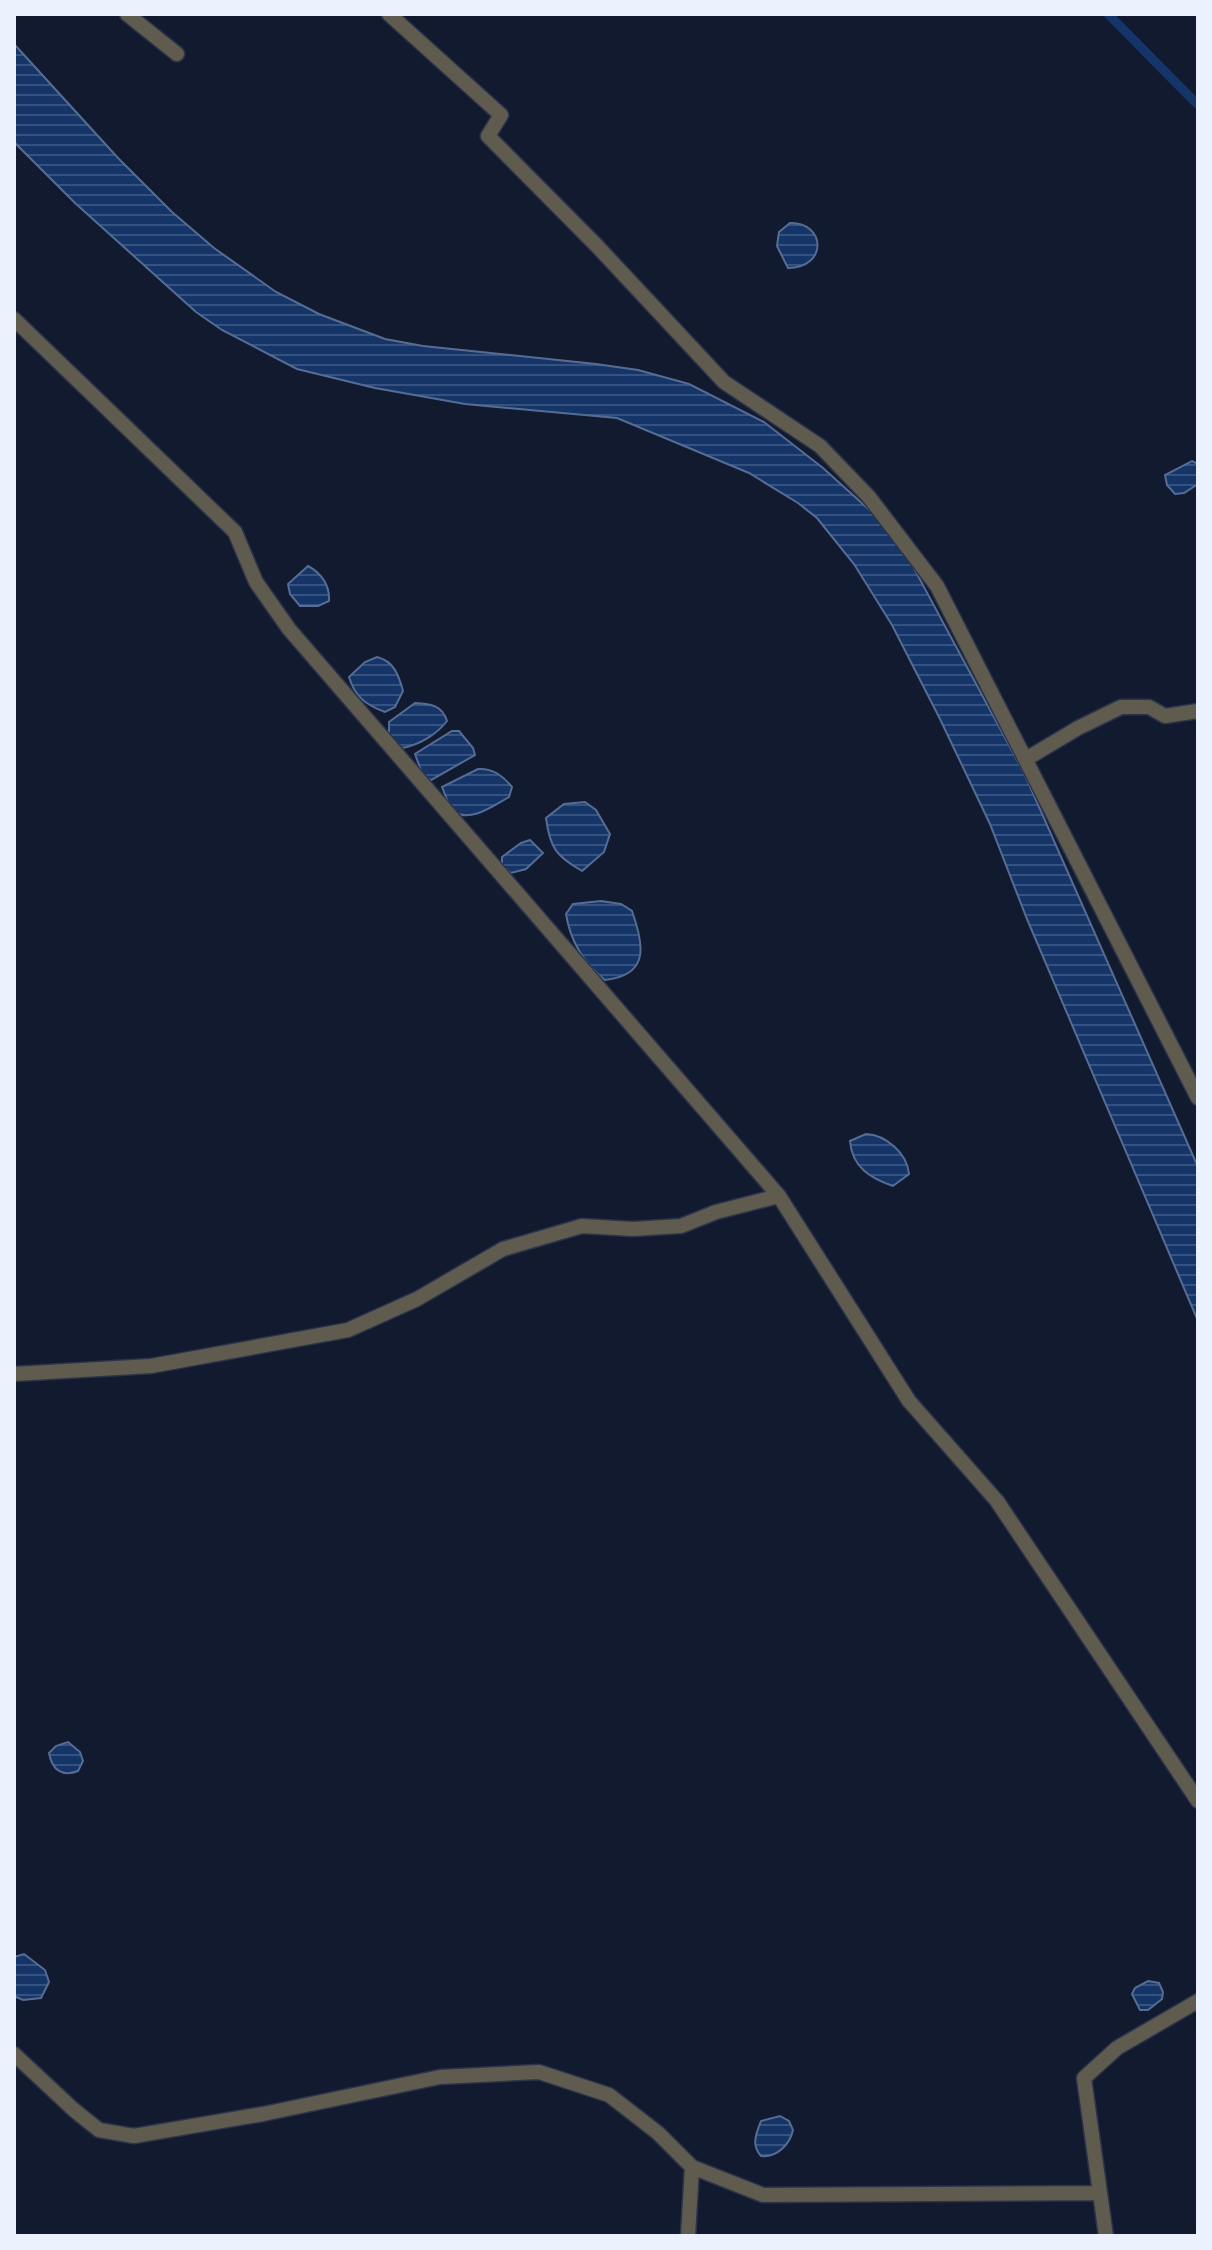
<svg xmlns="http://www.w3.org/2000/svg" width="1212" height="2250" font-family="'Roboto Condensed',sans-serif">
	<defs>
		<pattern id="water-rules" width="6" height="5" patternUnits="userSpaceOnUse" patternTransform="scale(2)"><rect width="6" height="5" fill="#153467"/><path d="M0 2.5h6" fill="none" stroke="#37527e"/></pattern>
	</defs>
	<rect width="100%" height="100%" fill="#121a30"/>
	<!-- water -->
	<path fill="url(#water-rules)" stroke="#556d94" stroke-width="2" d="M14,44L118,158L172,212L214,248L276,292L319,314L385,339L423,346L596,364L638,370L689,384L764,422L823,468L875,515L910,561L1024,773L1198,1167V1321L1027,919L990,824L940,719L892,625L854,564L817,518L798,503L749,473L617,418L465,404L375,388L297,369L222,330L196,312L75,203L14,142Z
		M790,223C825,222 829,267 788,268L777,246L779,232Z
		M1192,461L1198,464V484L1184,493L1175,494L1167,485L1165,475Z
		M308,566C321,573 330,585 329,601L318,606H300L290,594L288,584Z
		M377,657C394,661 399,676 403,691L395,707L385,712C366,705 355,697 349,677L365,662Z
		M415,703C431,704 442,705 447,721C436,735 419,745 402,748L389,736V722Z
		M452,731H459L473,748L475,755L431,780L423,776L415,754Z
		M478,769C493,768 503,776 512,787L509,797C491,807 472,822 452,812L442,787Z
		M585,802L596,810L610,834L604,852L582,871C556,856 550,848 546,818L564,804Z
		M530,840L543,853L526,869L511,873L502,866V857L521,843Z
		M601,901L621,904L632,911C644,945 650,975 605,980C584,964 570,940 566,914L573,904Z
		M866,1134C886,1135 907,1153 909,1174L893,1186C870,1178 852,1167 850,1141Z
		M68,1742L80,1752L83,1761L78,1771C62,1777 52,1770 49,1753L56,1746Z
		M24,1954L45,1970L49,1982L41,1998L23,2000L14,1996V1957Z
		M1148,1981L1159,1983L1163,1992L1162,1999L1148,2010H1140L1132,1994L1135,1988Z
		M780,2116L789,2121L793,2130C790,2144 777,2158 761,2156C751,2145 756,2134 761,2121Z"/>
	<g fill="none" stroke-linecap="round" stroke-linejoin="round">
		<!-- canal -->
		<path stroke="#153467" stroke-width="9" d="M1108,14L1198,105"/>
		<defs>
			<path id="minor" d="M127,14L177,54
				M389,14L501,115L488,136L598,247L724,382L820,446L869,497L937,586L1198,1098
				M14,319L235,532L256,582L289,629L779,1196L909,1401L997,1501L1198,1801
				M1026,759L1078,728L1121,707H1149L1165,716L1198,711
				M14,1374L151,1366L348,1330L417,1299L503,1249L582,1226L633,1229L681,1226L716,1212L779,1196
				M14,2054L74,2110L99,2130L134,2136L263,2114L440,2077L539,2072L609,2095L658,2133L692,2167L763,2195L1100,2193
				M688,2236L692,2167
				M1106,2236L1084,2078L1117,2048L1198,2001"/>
		</defs>
		<!-- minor casing -->
		<use href="#minor" stroke="#2c3449" stroke-width="17"/>
		<!-- minor -->
		<use href="#minor" stroke="#5f5c4f" stroke-width="14"/>
	</g>
	<!-- border -->
	<rect width="1212" height="2250" fill="none" stroke="#ebf1fd" stroke-width="32"/>
</svg>
